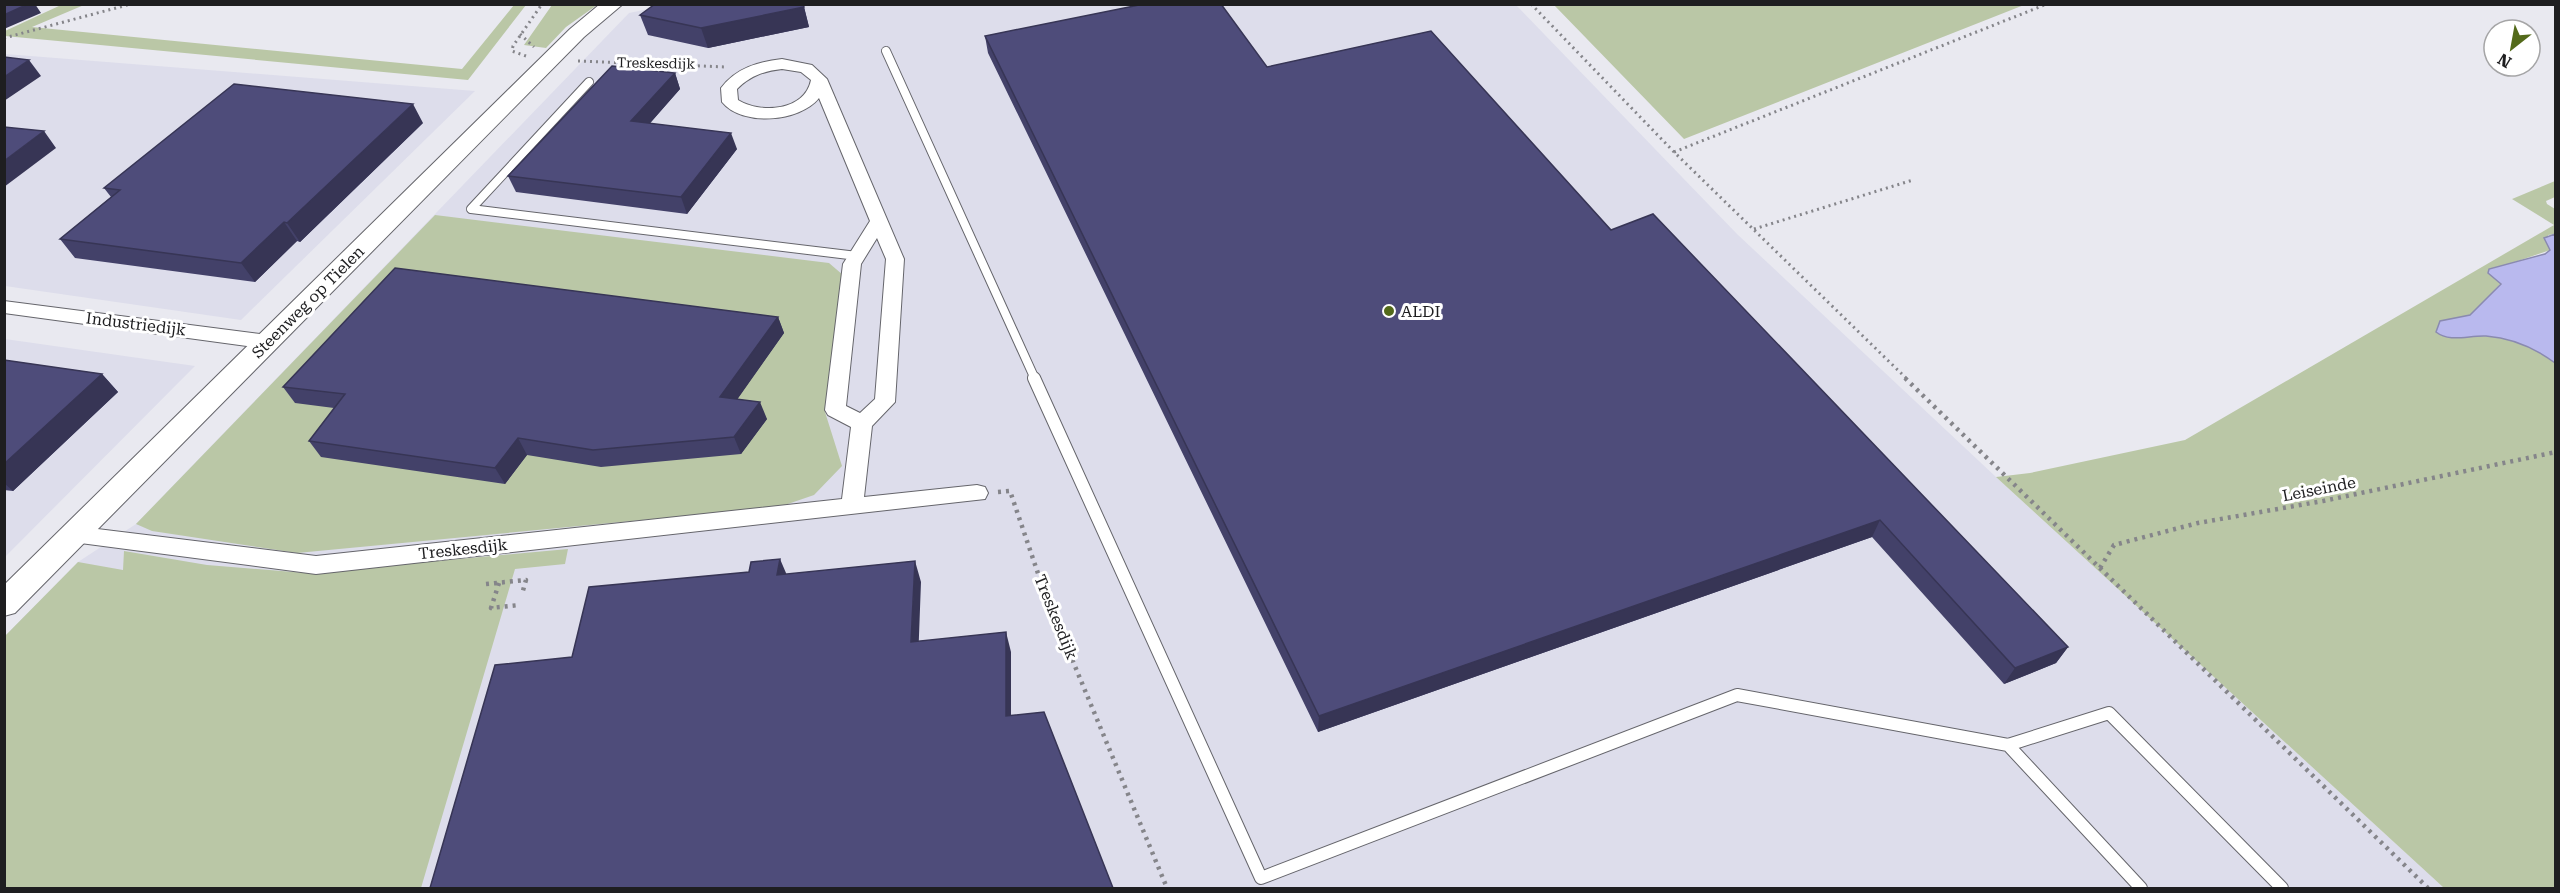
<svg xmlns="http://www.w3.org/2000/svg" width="2560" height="893" font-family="'Roboto Serif',serif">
	<rect width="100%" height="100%" fill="#e9e9f0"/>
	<!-- built -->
	<path fill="#ddddeb" d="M673,4L1516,5L1737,234L1996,477L2444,888H5L4,637L78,562L136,524L629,13Z
		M5,54L475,91L241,320L5,286Z
		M5,339L195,366L5,557Z"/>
	<!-- green -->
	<path fill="#bac7a6" d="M61,5H84L32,27L462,69L514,5H526L468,80L5,36V31Z
		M552,5H597L566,27L546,48L524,45Z
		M1554,5H2024L1684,139Z
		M2555,181V197L2546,201L2547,204L2555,209V234L2548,235L2550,250L2515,262L2501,283L2471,315L2440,321L2436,332C2455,340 2462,336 2482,336C2509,336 2534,347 2555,363V888H2444L1996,477L2030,473L2185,440L2554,225L2512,199Z
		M435,215L829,263L843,275L825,412L842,466L814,495L779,507L297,553L152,531L136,524Z
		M568,549L565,564L515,569L421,888H5L4,637L78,562L123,570L124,551L207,565L306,573Z"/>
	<!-- water -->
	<path fill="#b9b9ee" stroke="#8a8ab0" stroke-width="1.5" d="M2555,234V363C2535,348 2512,338 2486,336C2469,335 2450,343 2436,332L2440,321L2470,315L2501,284L2488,273L2489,269L2545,254L2550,250L2544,238Z"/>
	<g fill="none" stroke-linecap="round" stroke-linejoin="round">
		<defs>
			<path id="service-far1" d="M886,51L1035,379
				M589,82L471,209L857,256"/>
			<path id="service" d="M1034,378L1261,878L1737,695L2008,745L2141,888
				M2008,745L2109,713L2282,888"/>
			<path id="minor" d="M782,59L812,65L827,79L904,259L895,402L872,426L864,497L977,485L985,487L988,493L985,499L316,574L65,541L62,535L65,529L73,526L316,556L842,499L851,427L828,415L825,410L843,264L870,221L819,98C800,122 742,127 722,102L721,88C736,68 758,62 782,59ZM782,69L801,72L811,80C805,111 761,114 738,100L737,89C750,76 764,71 782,69ZM877,238L886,259L875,399L860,413L846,406L861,264Z
				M4,301L268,335L275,337L278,342L275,347L268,349L4,313Z"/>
			<path id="tertiary" d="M600,4H623L584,37L15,613L4,616V585L570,29Z"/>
		</defs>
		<!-- service-far1 casing -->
		<use href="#service-far1" stroke="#65656b" stroke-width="10"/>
		<!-- service casing -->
		<use href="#service" stroke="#65656b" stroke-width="14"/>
		<!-- minor casing -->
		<use href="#minor" stroke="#65656b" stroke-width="2"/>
		<!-- tertiary casing -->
		<use href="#tertiary" stroke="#65656b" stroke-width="2"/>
		<!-- path-far1 -->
		<path stroke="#85858a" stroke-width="3" stroke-dasharray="2 4" stroke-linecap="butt" d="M1531,4L1674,152L1907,379
			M520,34L534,47
			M4,38L131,4
			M526,56L512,51L513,46L542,4
			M578,61L726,67
			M1674,152L2047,4
			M1754,229L1913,180"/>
		<!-- path -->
		<path stroke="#85858a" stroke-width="4.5" stroke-dasharray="3 5" stroke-linecap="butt" d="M1905,378L2428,888
			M998,492L1010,491L1045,594L1167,888
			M2100,568L2114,545L2198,523L2323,501L2556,452
			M499,583L491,608L519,605
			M486,584L526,580L522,594"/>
		<!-- service-far1 -->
		<use href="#service-far1" stroke="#fff" stroke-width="8"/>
		<!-- service -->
		<use href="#service" stroke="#fff" stroke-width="12"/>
		<!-- minor -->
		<use href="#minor" fill="#fff" fill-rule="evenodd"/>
		<!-- tertiary -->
		<use href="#tertiary" fill="#fff" fill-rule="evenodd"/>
	</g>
	<!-- wall -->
	<path fill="#434169" d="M804,7L809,27L708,48L648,35L640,15Z
		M985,36L1267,67L2068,647L2056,663L2004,684L1872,537L1318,732L988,53Z
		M675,73L680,89L650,123L737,149L687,214L516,192L508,176Z
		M423,123L300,242L297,241L255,282L75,258L60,239L111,197L104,188Z
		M778,317L784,333L737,399L767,419L741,454L601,467L527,455L505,484L321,457L309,441L334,408L295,403L283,387Z
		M4,360L102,374L118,392L13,491L4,490Z"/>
	<!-- shaded-wall -->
	<path fill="#373555" d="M28,4H35L41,13L4,29V15Z
		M804,7L809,27L708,48L701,28Z
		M29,60L41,76L4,101V77Z
		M675,73L680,89L638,137L631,121Z
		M413,104L423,123L300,242L287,223Z
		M44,131L56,148L4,187V161Z
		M731,133L737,149L687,214L681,197Z
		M284,222L297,241L255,282L241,263Z
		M778,317L784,333L727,414L720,397Z
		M102,374L118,392L13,491L4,483V464Z
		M760,402L767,419L741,454L734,437Z
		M518,438L527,455L505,484L495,468Z
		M1880,520L1872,537L1318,732L1319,716Z
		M780,559L789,580L777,575Z
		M915,561L921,582L918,662L911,642Z
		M1006,632L1011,652V736L1006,716Z
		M2068,647L2056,663L2004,684L2015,668Z"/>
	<!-- building -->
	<path fill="#4e4c7a" stroke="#373555" stroke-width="1.5" d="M4,4H28L4,15Z
		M655,4H803L804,7L701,28L640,15Z
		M1144,4H1221L1267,67L1431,31L1611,230L1653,214L2068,647L2015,668L1880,520L1319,716L985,36Z
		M4,57L29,60L4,77Z
		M612,66L675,73L631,121L731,133L681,197L508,176Z
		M234,84L413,104L287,223L284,222L241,263L60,239L120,190L104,188Z
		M4,127L44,131L4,161Z
		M395,268L778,317L720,397L760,402L734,437L593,450L518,438L495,468L309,441L345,394L283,387Z
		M4,360L102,374L4,464Z
		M780,559L777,575L915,561L911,642L1006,632V716L1044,712L1113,888H430L495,665L572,657L589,587L749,572L751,562Z"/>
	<!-- markers -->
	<circle fill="#536a1a" stroke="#fff" stroke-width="2" cx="1389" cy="311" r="6"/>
	<g text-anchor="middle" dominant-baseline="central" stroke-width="6" stroke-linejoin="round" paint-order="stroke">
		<!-- far-street labels -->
		<g font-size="14" fill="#1e1e20" stroke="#fff">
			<text transform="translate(656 63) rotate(1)">Treskesdijk</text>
		</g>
		<!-- street labels -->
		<g font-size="16" fill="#1e1e20" stroke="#fff">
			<text transform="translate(308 302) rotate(-45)">Steenweg op Tielen</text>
			<text transform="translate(136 324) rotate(7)">Industriedijk</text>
			<text transform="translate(2319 489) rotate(-11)">Leiseinde</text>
			<text transform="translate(463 549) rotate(-6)">Treskesdijk</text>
			<text transform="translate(1056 617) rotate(68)">Treskesdijk</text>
		</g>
		<!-- poi labels -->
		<g font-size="16" fill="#1e1e20" stroke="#fff" text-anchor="start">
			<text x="1401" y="311">ALDI</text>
		</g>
	</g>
	<!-- border -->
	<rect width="2560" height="893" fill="none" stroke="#1e1e20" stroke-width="12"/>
	<!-- north arrow -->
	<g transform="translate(2512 48) rotate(211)"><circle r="28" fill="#ffffff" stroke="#a5a5a6" stroke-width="1.5"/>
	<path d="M0-4.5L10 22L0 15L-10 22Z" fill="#536a1a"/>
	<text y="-9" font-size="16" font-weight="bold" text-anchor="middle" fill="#1e1e20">N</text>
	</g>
</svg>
